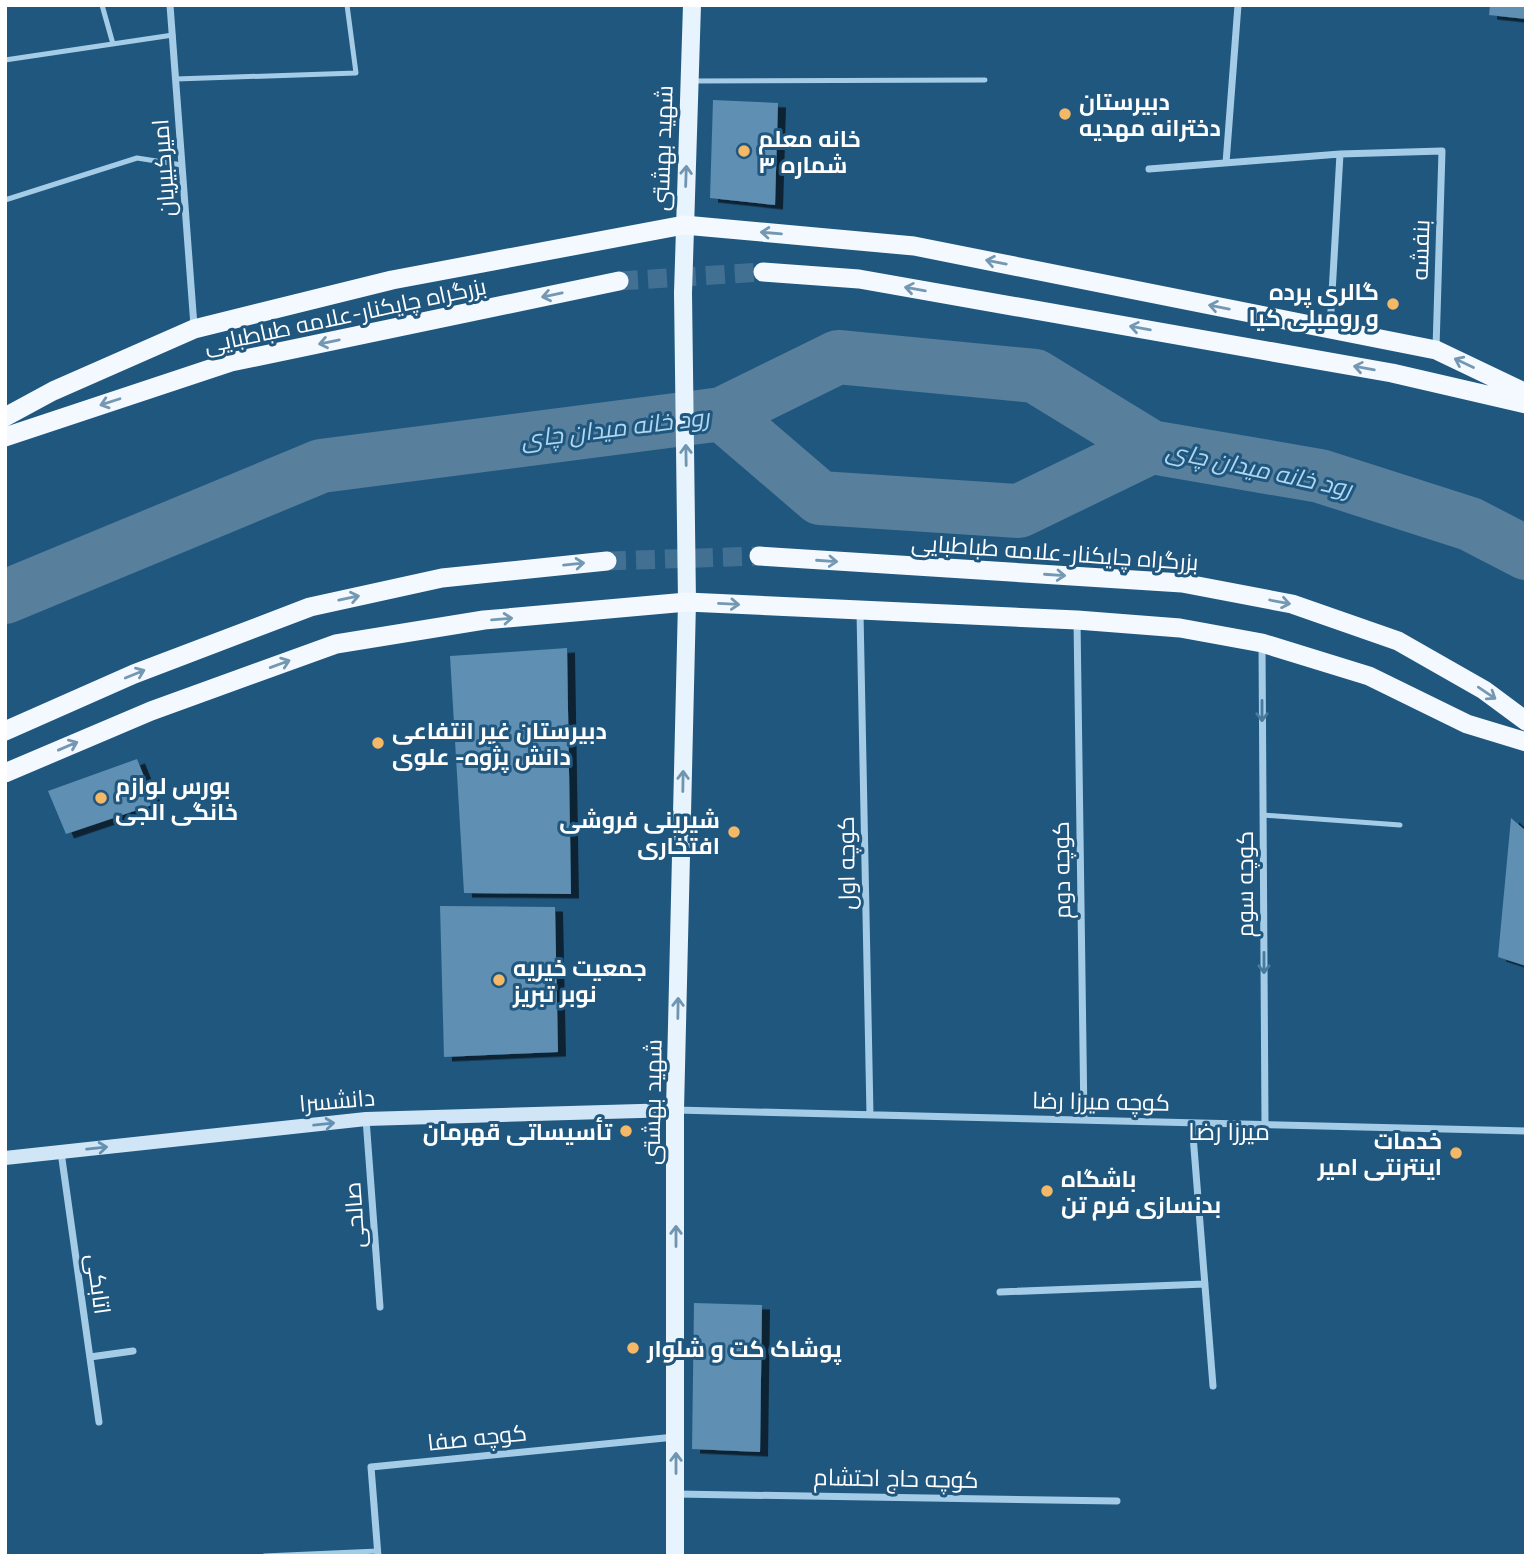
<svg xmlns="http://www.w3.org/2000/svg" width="1531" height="1561" font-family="Raleway,Cairo,sans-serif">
	<defs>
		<filter id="shadow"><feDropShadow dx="8" dy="4.5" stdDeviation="0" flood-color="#0009"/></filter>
	</defs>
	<rect width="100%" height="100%" fill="#20577f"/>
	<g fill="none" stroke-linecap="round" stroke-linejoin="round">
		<!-- river -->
		<path stroke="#587f9c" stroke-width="54" d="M722,414L838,357L1035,376L1151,447
			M5,597L321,466L722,414L820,498L1019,511L1151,447L1320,476L1470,524L1526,553"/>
	</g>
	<!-- building -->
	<path fill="#5e8fb3" filter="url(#shadow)" d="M1490,5H1526V19L1489,15Z
		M713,100L778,103L775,205L710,198Z
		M567,648L571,894L464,893L450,656Z
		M137,759L155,804L66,834L48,791Z
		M1511,818L1526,831V966L1498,957Z
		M440,906L555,907L558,1052L444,1057Z
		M694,1303L762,1305L760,1452L692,1449Z"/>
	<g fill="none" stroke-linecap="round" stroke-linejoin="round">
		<!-- trunk-tunnel -->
		<path stroke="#417092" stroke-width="19" stroke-dasharray="19 10" stroke-linecap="butt" d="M619,281L763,272
			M607,561L759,556"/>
		<!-- service -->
		<path stroke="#a5cce7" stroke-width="5" d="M102,5L113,44
			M5,60L173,35
			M176,79L356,73L347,5
			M692,81L985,80
			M5,200L137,158L182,165
			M1263,815L1400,825
			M264,1556L378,1551"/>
		<!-- minor -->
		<path stroke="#a5cce7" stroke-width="7" d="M170,5L194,326
			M1226,163L1238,5
			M1149,169L1340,154L1442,151L1436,348
			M1330,328L1340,154
			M860,612L870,1115
			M1077,620L1084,1120
			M1262,644L1265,1124
			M676,1110L1526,1131
			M366,1119L380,1307
			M1192,1123L1213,1386
			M61,1152L99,1422
			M1000,1292L1205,1284
			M90,1357L133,1351
			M676,1494L1117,1501
			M378,1556L371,1467L675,1437"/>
		<!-- secondary -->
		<path stroke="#d0e6f6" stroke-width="14" d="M5,1158L366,1119L675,1110"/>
		<!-- primary -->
		<path stroke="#e7f3fd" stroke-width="18" d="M675,1556V1110L687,602L683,293L692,5"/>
		<!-- trunk -->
		<path stroke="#f3f9fe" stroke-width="19" d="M763,272L859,279L1392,373L1526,404
			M5,417L53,391L194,329L392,280L684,225L914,246L1330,329L1436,350L1526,393
			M5,437L231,362L619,281
			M759,556L1182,583L1292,604L1398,641L1484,690L1526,721
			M5,731L134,674L310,607L442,578L607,561
			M5,773L151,711L336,644L484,620L687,602L1077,620L1180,628L1262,643L1369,676L1467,724L1526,742"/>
	</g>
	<!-- one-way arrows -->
	<defs><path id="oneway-shaft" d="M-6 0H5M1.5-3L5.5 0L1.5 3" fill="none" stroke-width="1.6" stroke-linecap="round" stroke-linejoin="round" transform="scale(1.75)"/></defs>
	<g stroke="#7095b1">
		<use href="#oneway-shaft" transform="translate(686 176) rotate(-88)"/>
		<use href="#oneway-shaft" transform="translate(686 455) rotate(-91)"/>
		<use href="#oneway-shaft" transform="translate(683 781) rotate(-89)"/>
		<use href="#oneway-shaft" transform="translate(678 1008) rotate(-89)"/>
		<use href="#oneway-shaft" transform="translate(676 1236) rotate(-90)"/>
		<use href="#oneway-shaft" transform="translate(676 1463) rotate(-90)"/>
	</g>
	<g stroke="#7498b2">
		<use href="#oneway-shaft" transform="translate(771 233) rotate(-175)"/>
		<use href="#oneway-shaft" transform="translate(996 262) rotate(-169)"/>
		<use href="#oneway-shaft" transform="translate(915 289) rotate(-170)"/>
		<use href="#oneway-shaft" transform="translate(552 295) rotate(168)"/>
		<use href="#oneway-shaft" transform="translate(1219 307) rotate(-169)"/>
		<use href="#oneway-shaft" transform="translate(1140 328) rotate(-170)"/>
		<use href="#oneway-shaft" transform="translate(329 342) rotate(168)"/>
		<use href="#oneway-shaft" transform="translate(1464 363) rotate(-155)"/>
		<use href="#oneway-shaft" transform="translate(1364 368) rotate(-170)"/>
		<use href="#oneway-shaft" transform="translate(110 402) rotate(162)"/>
		<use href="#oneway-shaft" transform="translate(827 561) rotate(4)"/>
		<use href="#oneway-shaft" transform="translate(574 564) rotate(-6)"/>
		<use href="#oneway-shaft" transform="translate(1055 575) rotate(4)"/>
		<use href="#oneway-shaft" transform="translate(349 598) rotate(-12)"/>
		<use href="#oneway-shaft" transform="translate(1280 602) rotate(11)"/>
		<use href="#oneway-shaft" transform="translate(729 604) rotate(3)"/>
		<use href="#oneway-shaft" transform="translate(502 619) rotate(-5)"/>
		<use href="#oneway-shaft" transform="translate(280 664) rotate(-20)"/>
		<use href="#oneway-shaft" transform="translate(135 674) rotate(-22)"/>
		<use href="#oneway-shaft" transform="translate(1487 693) rotate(34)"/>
		<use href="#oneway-shaft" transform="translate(68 746) rotate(-23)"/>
	</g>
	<g stroke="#487a9e">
		<use href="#oneway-shaft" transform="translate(1262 711) rotate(90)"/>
		<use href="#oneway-shaft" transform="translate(1264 963) rotate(90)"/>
	</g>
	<g stroke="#6690af">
		<use href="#oneway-shaft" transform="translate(324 1124) rotate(-6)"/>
		<use href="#oneway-shaft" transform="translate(97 1148) rotate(-6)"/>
	</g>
	<!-- markers -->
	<g fill="#f4b866" stroke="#20577f" stroke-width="2.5">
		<circle cx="1065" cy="114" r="7"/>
		<circle cx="744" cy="151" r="7"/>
		<circle cx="1393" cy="304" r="7"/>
		<circle cx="378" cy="743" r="7"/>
		<circle cx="101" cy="798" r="7"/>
		<circle cx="734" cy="832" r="7"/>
		<circle cx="499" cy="980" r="7"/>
		<circle cx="626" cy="1131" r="7"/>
		<circle cx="1456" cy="1153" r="7"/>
		<circle cx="1047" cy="1191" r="7"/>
		<circle cx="633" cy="1348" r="7"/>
	</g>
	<g text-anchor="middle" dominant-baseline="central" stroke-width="6" stroke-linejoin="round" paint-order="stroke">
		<!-- poi labels -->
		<g font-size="23" font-weight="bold" fill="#fff" stroke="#20577f" text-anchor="start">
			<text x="1079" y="101">دبیرستان<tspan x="1079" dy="26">دخترانه مهدیه</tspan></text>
			<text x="758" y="138">خانه معلم<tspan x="758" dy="26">شماره ۳</tspan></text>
			<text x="1379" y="291" text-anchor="end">گالری پرده<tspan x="1379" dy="26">و رومبلی کیا</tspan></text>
			<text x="392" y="730">دبیرستان غیر انتفاعی<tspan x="392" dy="26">دانش پژوه- علوی</tspan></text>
			<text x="115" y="785">بورس لوازم<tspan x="115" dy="26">خانگی الجی</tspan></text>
			<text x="720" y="819" text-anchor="end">شیرینی فروشی<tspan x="720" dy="26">افتخاری</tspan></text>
			<text x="513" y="967">جمعیت خیریه<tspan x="513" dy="26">نوبر تبریز</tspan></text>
			<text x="612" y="1131" text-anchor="end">تأسیساتی قهرمان</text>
			<text x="1442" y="1140" text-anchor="end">خدمات<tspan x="1442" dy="26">اینترنتی امیر</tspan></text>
			<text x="1061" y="1178">باشگاه<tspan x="1061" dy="26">بدنسازی فرم تن</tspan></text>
			<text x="647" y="1348">پوشاک کت و شلوار</text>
		</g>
		<!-- street labels -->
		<g font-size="23" fill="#fff" stroke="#20577f">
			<text transform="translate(662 148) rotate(-88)">شهید بهشتى</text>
			<text transform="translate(163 168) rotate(-94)">امیرکبیریان</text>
			<text transform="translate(1420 250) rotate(-88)">بنفشه</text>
			<text transform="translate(345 315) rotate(-12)">بزرگراه چایکنار-علامه طباطبایی</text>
			<text transform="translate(1055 552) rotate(4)">بزرگراه چایکنار-علامه طباطبایی</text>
			<text transform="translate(846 863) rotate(-91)">کوچه اول</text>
			<text transform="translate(1061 870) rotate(-91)">کوچه دوم</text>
			<text transform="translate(1244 884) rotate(-90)">کوچه سوم</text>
			<text transform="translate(337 1100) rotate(-5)">دانشسرا</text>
			<text transform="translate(1101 1101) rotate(1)">کوچه میرزا رضا</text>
			<text transform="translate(652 1102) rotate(-89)">شهید بهشتى</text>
			<text transform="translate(354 1215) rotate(-94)">صالحی</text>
			<text transform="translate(99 1284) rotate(82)">اتابکی</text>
			<text transform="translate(477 1437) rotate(-6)">کوچه صفا</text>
			<text transform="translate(896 1478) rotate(1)">کوچه حاج احتشام</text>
		</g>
		<!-- water labels -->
		<g font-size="24" font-style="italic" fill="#b1d6ef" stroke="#20577f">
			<text transform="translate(615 428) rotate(-7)">رود خانه میدان چای</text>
			<text transform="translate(1259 469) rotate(12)">رود خانه میدان چای</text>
		</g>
		<!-- neighbourhood labels -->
		<g font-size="24" fill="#fff" stroke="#20577f">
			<text x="1229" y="1131">میرزا رضا</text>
		</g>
	</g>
	<!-- border -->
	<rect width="1531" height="1561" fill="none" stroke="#ffffff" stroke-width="14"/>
</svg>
